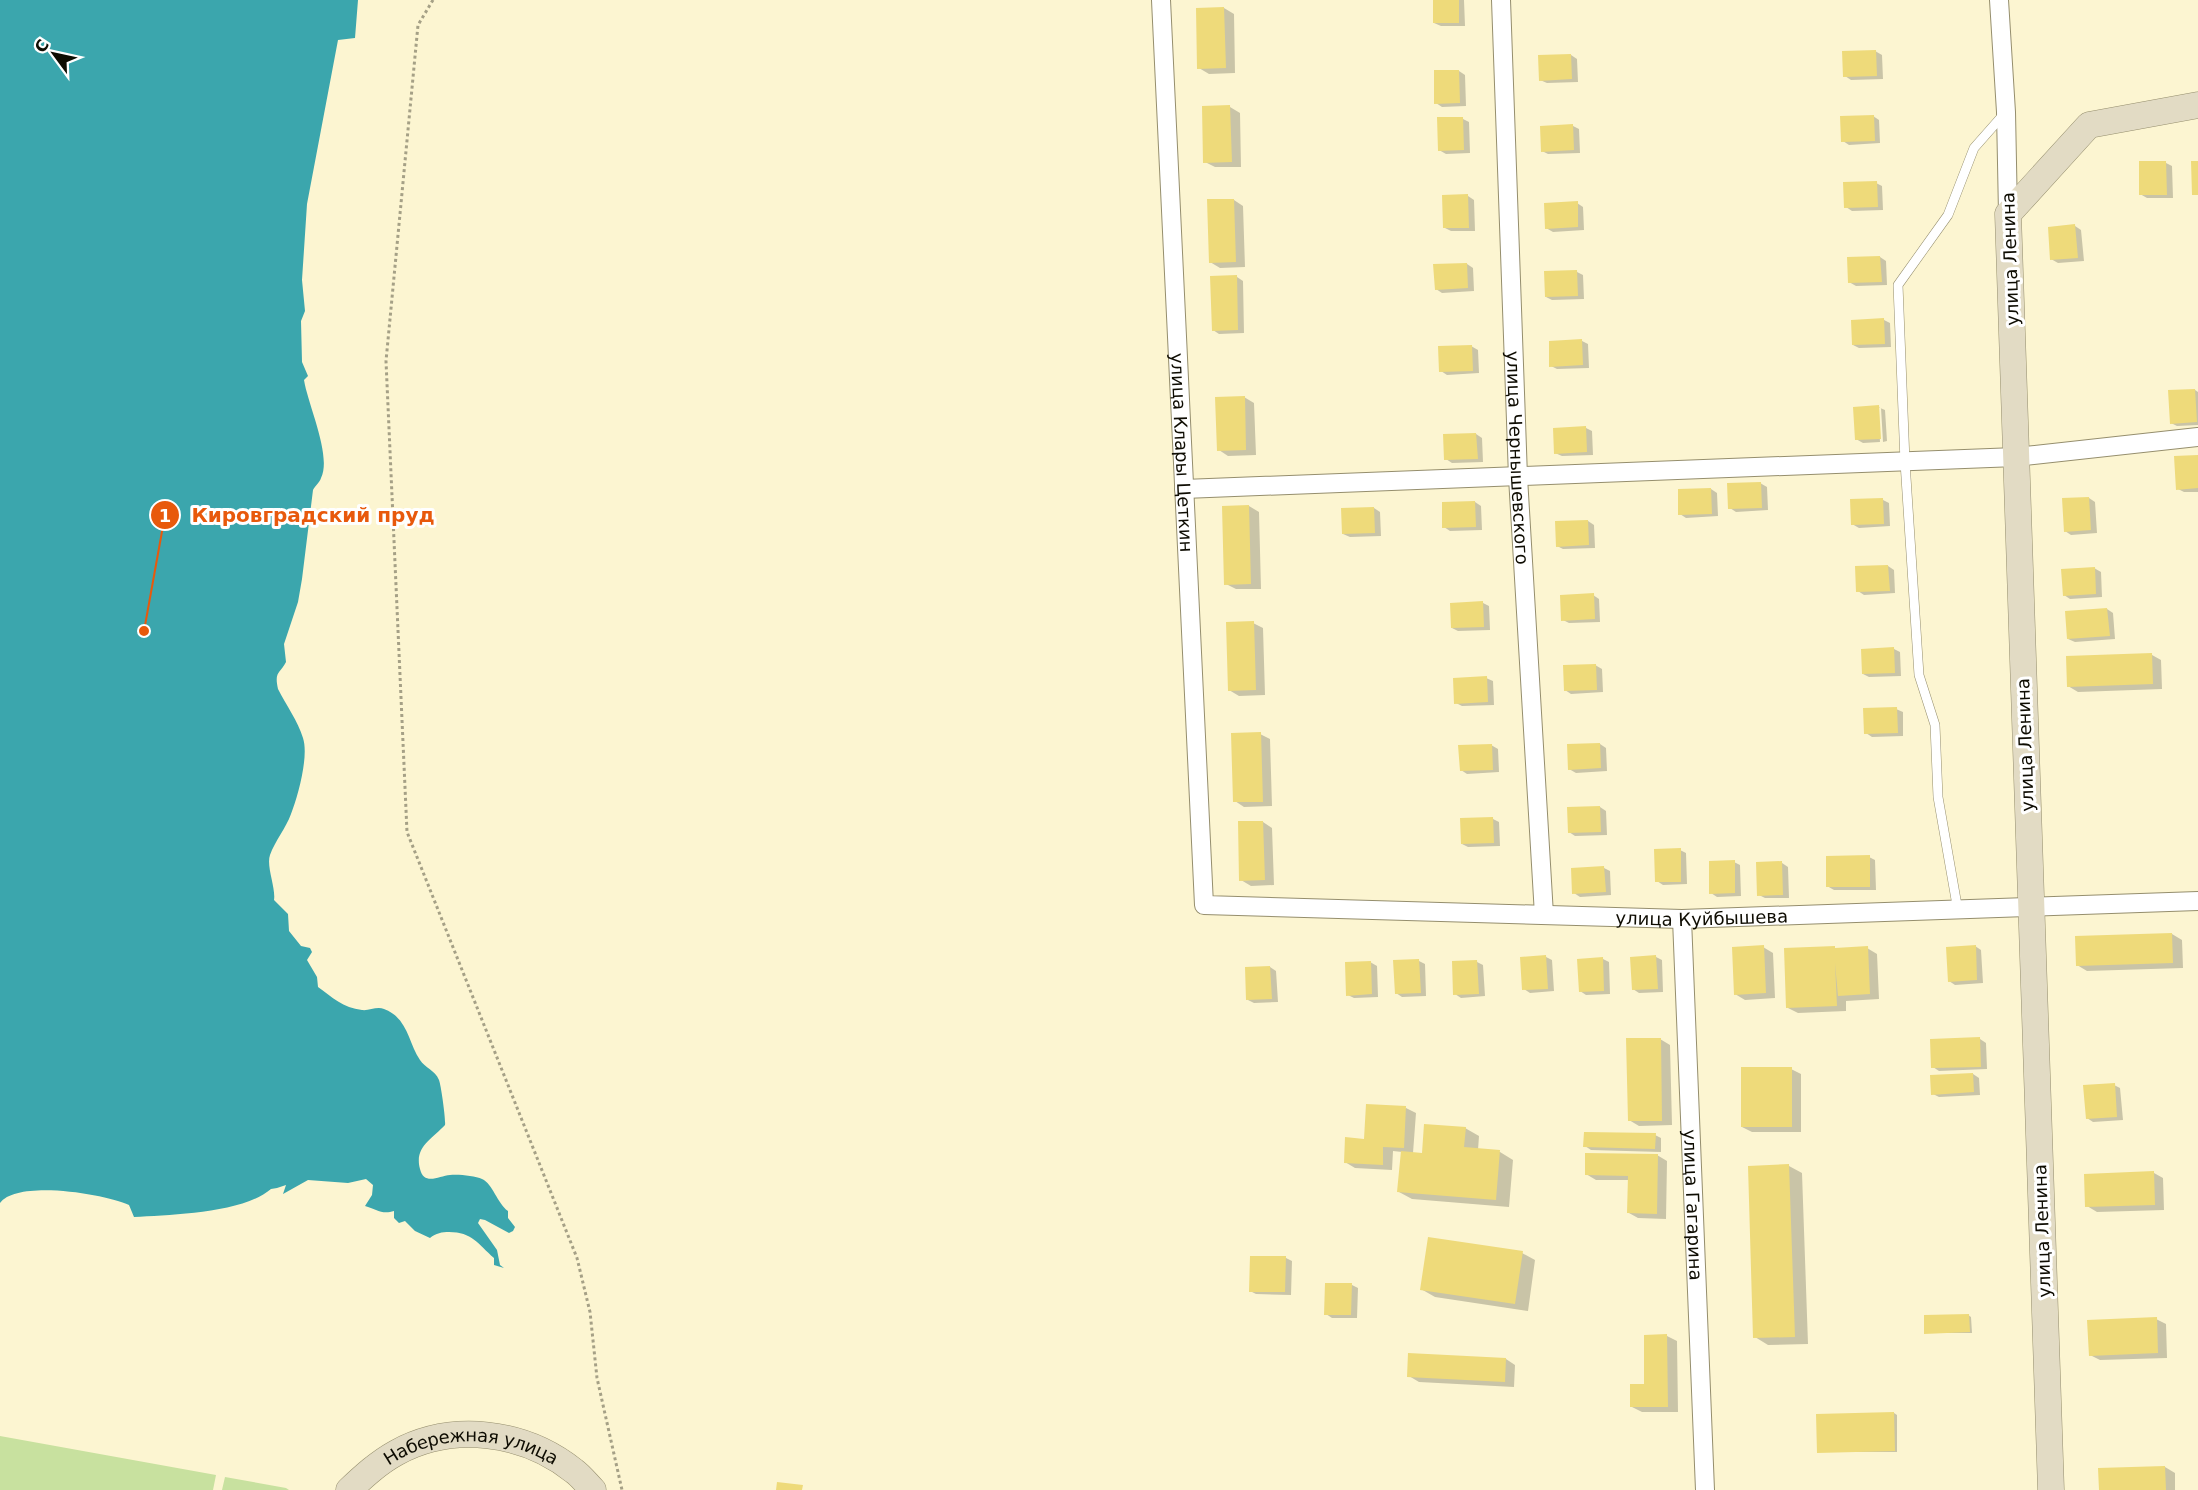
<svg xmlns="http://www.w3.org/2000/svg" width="2198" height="1490" font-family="'DejaVu Sans',sans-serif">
	<rect width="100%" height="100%" fill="#fcf5d1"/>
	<!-- green -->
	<path fill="#c8e19f" d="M0,1436L216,1475L213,1490H0Z
		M225,1477L286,1488L289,1490H222Z"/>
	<!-- water -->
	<path fill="#3ba6ad" d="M0,0H358L355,38L338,40L307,204L302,280L305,311L301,321L302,362L308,376L304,380C308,405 332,456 321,478C320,482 315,486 313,490L302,579L298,602L284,644L286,662C280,674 274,671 278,689C286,705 298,721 303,738C309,756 298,796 291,814C286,828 275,841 270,855C266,866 276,888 274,900L288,914L289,931L301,946L310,948L312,952L307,960L317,977L318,987C332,997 343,1008 362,1010C369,1011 377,1006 384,1009C408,1018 408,1042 420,1060C425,1068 435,1070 439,1080C441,1085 446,1120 445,1125C432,1139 414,1147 420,1169C424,1186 439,1176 450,1175C459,1174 475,1176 482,1179C493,1184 497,1203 508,1211V1218L515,1227L513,1231L509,1233L485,1220L480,1219L478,1223L497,1250L500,1265L504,1268L494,1265V1258C478,1244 472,1232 449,1232C442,1232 436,1233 430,1238L415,1231L405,1221L399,1223L394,1218V1211C382,1215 376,1209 365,1206L372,1195L373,1185L366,1179L348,1183L308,1180L283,1194L286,1185L277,1188L271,1189C243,1213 171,1215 134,1217L129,1205C106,1194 17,1179 0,1203Z"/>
	<!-- shadow -->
	<path fill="#0003" d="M1434,0H1464L1465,26H1441L1434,23Z
		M1224,8L1234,14L1235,73L1209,74L1199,68Z
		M1875,51L1882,55L1883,79L1851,80L1845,76Z
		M1571,55L1577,59L1578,82L1547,83L1540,80Z
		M1459,71L1465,75L1466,106L1442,107L1436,103Z
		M1230,107L1240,113L1241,167H1215L1205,162Z
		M1873,116L1879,120L1880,143L1849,145L1843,141Z
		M1463,119L1469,122L1470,153L1446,154L1439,150Z
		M1573,126L1579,129L1580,153L1548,154L1542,151Z
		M2166,163L2172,166L2173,198H2147L2140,194Z
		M1876,183L1882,186L1883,210L1852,211L1846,207Z
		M1468,196L1474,200L1475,231H1451L1445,228Z
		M1234,200L1243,206L1245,267L1220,268L1210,262Z
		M1577,203L1583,207L1584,230L1553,232L1546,228Z
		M2075,226L2081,230L2084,261L2058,263L2051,259Z
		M1880,257L1886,261L1887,285L1856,286L1849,282Z
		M1467,264L1473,268L1474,291L1442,293L1436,289Z
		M1577,272L1583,275L1584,299L1552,300L1546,297Z
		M1237,277L1243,281L1244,333L1219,334L1213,330Z
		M1884,320L1890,323L1891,347L1859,348L1853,345Z
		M1582,341L1588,344L1589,368L1557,369L1551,366Z
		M1471,346L1478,350L1479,373L1447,375L1441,371Z
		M2195,390L2198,392V425L2177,426L2171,423L2169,392Z
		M1244,397L1254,403L1256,455L1228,456L1219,450Z
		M1878,407L1885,410L1887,441L1883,442L1881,408H1878L1880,442L1863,443L1856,439Z
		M1586,428L1592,431L1593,455L1562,456L1555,453Z
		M1476,434L1482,438L1483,462L1452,463L1446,459L1445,436Z
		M2198,456V492H2184L2178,489Z
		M1760,483L1767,487L1768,510L1736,512L1730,508Z
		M1711,489L1717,493L1718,516L1686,518L1680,514Z
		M2089,498L2095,502L2097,533L2071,535L2065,531Z
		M1883,500L1889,503L1890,526L1859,528L1852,524Z
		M1475,502L1481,506L1482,530L1450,531L1444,527Z
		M1249,506L1259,512L1261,589H1236L1226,584Z
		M1374,508L1380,512L1381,536L1350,537L1343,534Z
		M1588,521L1594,525L1595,548L1563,549L1557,546Z
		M1888,566L1894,570L1895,593L1864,595L1858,591Z
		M2094,568L2101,572L2102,597L2070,599L2064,595Z
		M1593,595L1599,599L1600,622L1569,623L1563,620Z
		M1483,603L1489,606L1490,630L1458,631L1452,628Z
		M2107,609L2113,613L2115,639L2075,642L2068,639Z
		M1253,623L1263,628L1265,695L1239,696L1229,690Z
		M1894,649L1900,652L1901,676L1869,677L1863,674Z
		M2152,655L2161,660L2162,689L2078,692L2068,686Z
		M1595,665L1602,669L1603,692L1571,694L1565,690Z
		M1486,678L1493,681L1494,705L1462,706L1456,703Z
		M1896,709L1903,712V736L1872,737L1866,733Z
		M1260,734L1270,739L1272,806L1244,807L1235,801Z
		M1600,744L1606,748L1607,771L1576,773L1569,769Z
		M1491,745L1498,749L1499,772L1467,774L1461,770Z
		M1600,807L1606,811L1607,835L1575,836L1569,832Z
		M1493,819L1499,822L1500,846L1468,847L1462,844Z
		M1263,822L1272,828L1274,885L1251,886L1241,880Z
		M1680,850L1686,853L1687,884L1663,885L1657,881Z
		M1869,857L1875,860L1876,890H1834L1827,886Z
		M1734,862L1740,865L1741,896L1717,897L1711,893Z
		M1782,863L1788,867L1789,898H1765L1759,895Z
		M1604,868L1610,871L1611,895L1580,897L1574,893Z
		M2172,934L2182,940L2183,968L2087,971L2077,965L2076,938Z
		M1975,946L1981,950L1983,983L1955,985L1949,981Z
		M1763,947L1773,953L1775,998L1745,1000L1735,994Z
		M1867,948L1877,954L1879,999L1846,1001V1011L1798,1013L1788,1008L1786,949Z
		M1546,957L1552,960L1554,991L1530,993L1524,989Z
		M1656,957L1662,960L1663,992L1639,993L1633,989Z
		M1603,959L1609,962L1610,994L1586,995L1580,991Z
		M1419,961L1425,964L1426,996L1402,997L1396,993Z
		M1370,962L1377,966L1378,997L1354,998L1348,995Z
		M1477,962L1483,965L1485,996L1461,998L1455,994Z
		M1270,967L1276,971L1278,1002L1254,1003L1248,1000L1246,968Z
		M1660,1039L1670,1045L1672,1125L1639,1126L1629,1120Z
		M1980,1039L1986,1043L1987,1069L1939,1071L1933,1067Z
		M1791,1069L1801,1074V1132H1752L1742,1127Z
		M1973,1074L1979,1078L1980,1095L1939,1097L1933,1094Z
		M2114,1085L2120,1088L2123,1120L2093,1122L2087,1118Z
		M1406,1108L1416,1113L1413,1153L1423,1154L1465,1128L1479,1136L1478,1150L1500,1152L1513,1160L1509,1207L1412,1199L1399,1192L1402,1152L1393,1151L1392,1170L1355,1168L1345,1162L1365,1140Z
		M1655,1135L1661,1138V1152L1591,1150L1585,1146Z
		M1657,1155L1667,1161L1666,1219L1638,1218L1629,1213V1180H1596L1586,1174Z
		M1789,1166L1802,1173L1808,1344L1768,1345L1755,1337Z
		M2154,1173L2163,1178L2164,1210L2097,1212L2087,1206Z
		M1522,1253L1535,1260L1528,1311L1435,1297L1421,1289Z
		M1251,1257L1286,1258L1292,1261L1291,1295L1256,1294L1250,1291Z
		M1352,1285L1358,1288L1357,1318H1332L1326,1314Z
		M1968,1315L1971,1317L1972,1333H1926Z
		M2156,1319L2166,1324L2167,1358L2100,1360L2090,1355Z
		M1667,1336L1677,1341L1678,1412H1642L1632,1407L1646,1386Z
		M1506,1359L1515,1365L1514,1387L1419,1382L1409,1376Z
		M1894,1413L1897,1415V1452H1818Z
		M2165,1467L2175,1473V1490H2101Z"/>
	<!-- building -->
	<path fill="#eeda7a" d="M1433,0H1459V23H1433Z
		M1224,7L1226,68L1197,69L1196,8Z
		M1876,50L1877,76L1843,77L1842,51Z
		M1571,54L1572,79L1539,81L1538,55Z
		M1434,70H1459L1460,103L1434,104Z
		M1230,105L1232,162L1203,163L1202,106Z
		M1874,115L1875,141L1841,142L1840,116Z
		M1437,117H1463L1464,150L1438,151Z
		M1573,124L1574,150L1541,152L1540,126Z
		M2139,161H2166L2167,195H2139Z
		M2191,161H2198V195H2192Z
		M1877,181L1878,207L1844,208L1843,182Z
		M1468,194L1469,228H1443L1442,195Z
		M1207,199H1234L1236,262L1209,263Z
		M1578,201V227L1545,229L1544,203Z
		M2075,224L2078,258L2050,260L2048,227Z
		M1880,256L1882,282L1848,283L1847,257Z
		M1467,263L1468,288L1435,290L1433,264Z
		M1577,270L1578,296L1545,297L1544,271Z
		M1237,275L1238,330L1212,331L1210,276Z
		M1884,318L1885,344L1852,345L1851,320Z
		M1582,339L1583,365L1549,367V341Z
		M1472,345L1473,371L1439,372L1438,346Z
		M2195,389L2197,422L2170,424L2168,390Z
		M1245,396L1246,450L1217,451L1215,397Z
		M1879,405L1881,439L1855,440L1853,407Z
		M1586,426L1587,452L1554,454L1553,428Z
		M1476,433L1478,459L1444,460L1443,434Z
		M2198,455V488L2176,490L2174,456Z
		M1761,482L1762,508L1728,509L1727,483Z
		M1711,488L1712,514L1678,515V489Z
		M2089,497L2091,530L2064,532L2062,498Z
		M1883,498L1884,524L1851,525L1850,499Z
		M1475,501L1476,527L1442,528V502Z
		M1249,505L1251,584L1224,585L1222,506Z
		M1374,507L1375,533L1342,534L1341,508Z
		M1588,520L1589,545L1556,547L1555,521Z
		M1888,565L1890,591L1856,592L1855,566Z
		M2095,567L2096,594L2063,596L2061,569Z
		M1594,593L1595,619L1561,621L1560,595Z
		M1483,601L1484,627L1451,628L1450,603Z
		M2107,608L2110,636L2067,639L2065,611Z
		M1254,621L1256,690L1228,691L1226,622Z
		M1894,647L1895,673L1862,674L1861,649Z
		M2152,653L2153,684L2067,687L2066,656Z
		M1596,664L1597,690L1564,691L1563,665Z
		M1487,676L1488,702L1454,704L1453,678Z
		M1897,707L1898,733L1864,734L1863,708Z
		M1261,732L1263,802H1233L1231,733Z
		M1600,743L1601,768L1568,770L1567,744Z
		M1492,744L1493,770L1460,771L1458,745Z
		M1600,806L1601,832L1568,833L1567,807Z
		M1493,817L1494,843L1461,844L1460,818Z
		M1238,821H1263L1265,880L1239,881Z
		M1681,848V882H1655L1654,849Z
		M1870,855V887H1826V856Z
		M1735,860V893L1709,894V861Z
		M1782,861L1783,895L1757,896L1756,862Z
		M1604,866L1606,892L1572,894L1571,868Z
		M2172,933L2173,963L2076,966L2075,936Z
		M1764,945L1766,993L1734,995L1732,947Z
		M1976,945L1977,980L1948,982L1946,947Z
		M1835,946V948L1868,946L1870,994L1838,996L1835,963L1837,1006L1786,1008L1784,948Z
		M1546,955L1548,989L1522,990L1520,957Z
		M1656,955L1658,989L1632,990L1630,957Z
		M1603,957L1604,991L1579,992L1577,959Z
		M1419,959L1421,993L1395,994L1393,960Z
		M1477,960L1479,994L1453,995L1452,961Z
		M1371,961L1372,994L1346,996L1345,962Z
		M1270,966L1272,999L1246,1000L1245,967Z
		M1980,1037L1981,1067L1931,1068L1930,1039Z
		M1626,1038H1661L1662,1121H1628Z
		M1741,1067H1792V1127H1741Z
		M1973,1073L1974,1092L1931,1095L1930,1075Z
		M2115,1083L2117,1117L2086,1119L2083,1085Z
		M1366,1104L1406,1106L1404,1148L1383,1147V1165L1344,1163L1345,1137L1364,1139Z
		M1424,1124L1466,1127L1464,1147L1500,1150L1496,1200L1397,1192L1401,1151L1422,1153Z
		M1584,1132L1656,1133L1655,1149L1583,1147Z
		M1585,1153L1658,1154L1657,1214L1627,1213L1628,1176L1585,1175Z
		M1789,1164L1795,1337L1753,1338L1748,1166Z
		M2154,1171L2155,1205L2085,1207L2084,1174Z
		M1428,1237L1523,1251L1515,1304L1420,1290Z
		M1250,1256H1286L1285,1292H1249Z
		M1325,1283H1352L1351,1315H1324Z
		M1969,1314L1970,1332L1924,1334V1315Z
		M2157,1317L2158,1353L2089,1356L2087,1320Z
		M1667,1334L1668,1407H1630V1384H1644V1335Z
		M1408,1353L1506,1358L1505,1382L1407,1377Z
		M1894,1412L1895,1451L1817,1453L1816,1414Z
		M2165,1466L2166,1490H2099L2098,1468Z
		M777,1482L803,1485L802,1490H776Z"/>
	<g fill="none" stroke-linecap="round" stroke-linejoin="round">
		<defs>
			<path id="lane" d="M1958,911L1938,797L1935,725L1919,675L1905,462L1898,285L1948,215L1974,148L2004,114"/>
			<g id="street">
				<path id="s1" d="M1161,0L1204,905L1682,919L2198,901"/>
				<path id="s2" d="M1501,0L1518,477L1544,915"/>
				<path d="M1999,0L2006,112L2008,214"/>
				<path d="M1184,489L2016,457L2198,437"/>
				<path id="s3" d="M1682,919L1705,1490"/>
			</g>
			<g id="secondary">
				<path id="s4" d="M349,1490C364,1476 378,1463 396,1453C452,1422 524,1431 574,1471C581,1476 587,1484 593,1490"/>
				<path d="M2051,1490L2008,214L2089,125L2198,105"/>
			</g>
		</defs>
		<!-- lane casing -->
		<use href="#lane" stroke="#958e6d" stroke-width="10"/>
		<!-- street casing -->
		<use href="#street" stroke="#958e6d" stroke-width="20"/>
		<!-- secondary casing -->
		<use href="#secondary" stroke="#958e6d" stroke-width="27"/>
		<!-- path -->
		<path stroke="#a5a086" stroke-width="3" stroke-dasharray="3 3" stroke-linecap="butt" d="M433,0L418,25L386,361L407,832L577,1258L590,1312L597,1378L622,1490"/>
		<!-- lane -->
		<use href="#lane" stroke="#fff" stroke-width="9"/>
		<!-- street -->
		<use href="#street" stroke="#fff" stroke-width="18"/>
		<!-- secondary -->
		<use href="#secondary" stroke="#e2dbc4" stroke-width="26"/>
	</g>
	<g text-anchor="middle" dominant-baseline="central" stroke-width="6" stroke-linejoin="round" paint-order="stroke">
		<!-- street labels -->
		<g font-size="18" fill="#0e0c02" stroke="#fff">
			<text transform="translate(2010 259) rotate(-92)">улица Ленина</text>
			<text stroke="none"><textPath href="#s1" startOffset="453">улица Клары Цеткин</textPath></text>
			<text stroke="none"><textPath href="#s2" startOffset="458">улица Чернышевского</textPath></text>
			<text transform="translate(2025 745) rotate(-92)">улица Ленина</text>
			<text stroke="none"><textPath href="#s1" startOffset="1404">улица Куйбышева</textPath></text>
			<text stroke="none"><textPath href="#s3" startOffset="286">улица Гагарина</textPath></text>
			<text transform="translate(2042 1231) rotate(-92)">улица Ленина</text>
			<text stroke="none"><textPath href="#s4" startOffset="138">Набережная улица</textPath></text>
		</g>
	</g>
	<!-- callouts -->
	<path fill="none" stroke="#e8590c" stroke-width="2" d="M144 631L165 515"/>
	<g fill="#e8590c" stroke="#fff" stroke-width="2">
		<circle cx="144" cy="631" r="6"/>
		<circle cx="165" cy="515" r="15"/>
	</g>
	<g font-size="18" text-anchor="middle" font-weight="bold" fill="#fff">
		<text x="165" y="522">1</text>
	</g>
	<g font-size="20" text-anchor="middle" font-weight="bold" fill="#e8590c" stroke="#fff" stroke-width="6" stroke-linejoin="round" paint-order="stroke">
		<text x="313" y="522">Кировградский пруд</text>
	</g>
	<!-- north arrow -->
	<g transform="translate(54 54) rotate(303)" stroke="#ffffff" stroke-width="4.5" paint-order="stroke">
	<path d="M0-4.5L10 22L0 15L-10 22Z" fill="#0e0c02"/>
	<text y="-9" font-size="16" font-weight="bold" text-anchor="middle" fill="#0e0c02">С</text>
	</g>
</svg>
